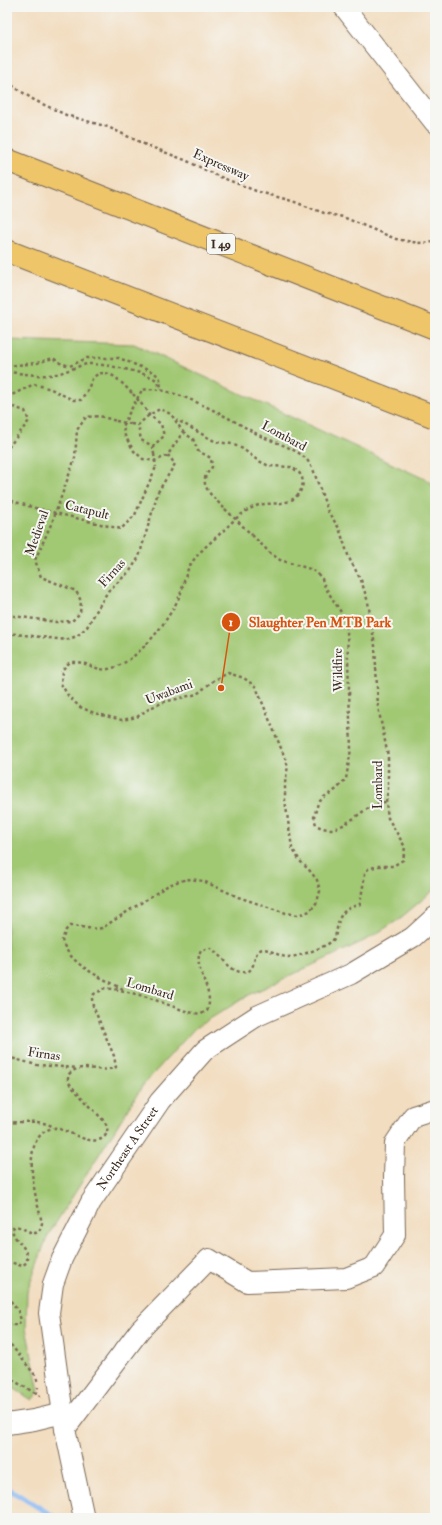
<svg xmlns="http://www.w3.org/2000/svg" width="442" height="1525" font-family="'IM FELL Double Pica',serif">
	<rect width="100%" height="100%" fill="#f6f6f2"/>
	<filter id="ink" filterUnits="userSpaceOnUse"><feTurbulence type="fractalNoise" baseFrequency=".025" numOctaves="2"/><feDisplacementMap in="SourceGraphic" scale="8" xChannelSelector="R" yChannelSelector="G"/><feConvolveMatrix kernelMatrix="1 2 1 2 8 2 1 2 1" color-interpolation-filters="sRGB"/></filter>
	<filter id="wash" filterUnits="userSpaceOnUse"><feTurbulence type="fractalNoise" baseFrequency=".012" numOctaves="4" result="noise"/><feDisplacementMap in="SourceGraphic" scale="16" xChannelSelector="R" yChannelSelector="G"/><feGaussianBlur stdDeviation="0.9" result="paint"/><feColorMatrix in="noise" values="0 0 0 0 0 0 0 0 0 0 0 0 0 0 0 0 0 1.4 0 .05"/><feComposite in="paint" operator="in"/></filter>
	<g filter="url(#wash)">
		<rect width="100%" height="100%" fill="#f2ddc0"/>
		<!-- green -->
		<path fill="#a1c873" stroke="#6e7948" d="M7,340L134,344L429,481L435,488V889L398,920L368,939L249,995L195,1028L143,1085L47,1237L27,1292L26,1328L39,1391L32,1400L7,1384Z"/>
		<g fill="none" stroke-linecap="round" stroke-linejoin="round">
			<!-- stream -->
			<path stroke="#88b9f4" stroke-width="5.5" d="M7,1488L56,1518"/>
		</g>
	</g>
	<g filter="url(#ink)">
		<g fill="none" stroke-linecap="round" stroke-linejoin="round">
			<defs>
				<g id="minor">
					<path d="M344,7L435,123"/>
					<path d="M7,1424L34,1420L63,1413"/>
					<path d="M65,1429L140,1330L209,1259L247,1282L346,1278L374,1267L395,1235L394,1177L395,1143L413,1116L435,1109"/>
					<path id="s1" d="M84,1518L65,1429L49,1313L53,1284L62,1259L91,1202L160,1101L205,1050L257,1016L351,974L413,937L435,917"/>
				</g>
				<path id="highway" d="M7,160L435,328
					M7,251L435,417"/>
			</defs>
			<!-- minor casing -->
			<use href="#minor" stroke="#7b6957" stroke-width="22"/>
			<!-- highway casing -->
			<use href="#highway" stroke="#7b6957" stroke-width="24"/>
			<!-- path -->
			<path stroke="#7b6957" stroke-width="2.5" stroke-dasharray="3 3" stroke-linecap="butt" d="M7,82L34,100L66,115L108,127L146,145L185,160L218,176L256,191L292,201L324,213L343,217L396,239L418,243L435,242
				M7,366L37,363L53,358L60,363L70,366L87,358H119L155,373L160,379L161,390
				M7,372C21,373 35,376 50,375C63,374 75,366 88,364C100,363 147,372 156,380C157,382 159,386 160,388
				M7,395L10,396L34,384L51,389L73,400H81C83,396 86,393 88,389C90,386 90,381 93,378C107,363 123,385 133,394
				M7,407H13L25,411L29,421L7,449
				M131,424L138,425
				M183,432L193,439L198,451L211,458L212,467C210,470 206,474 205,478C202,489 218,502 225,509
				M153,446L154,454
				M7,496L12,501L35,508
				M88,521L121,529L135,515L156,467
				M252,535L269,552L280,560L310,569L317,573L322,579L325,587L344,617L347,630L351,749L346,779L337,789L324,797L318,803L314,817L316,825C342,841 361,803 386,802
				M7,615L56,622L72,621L80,613L81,601L76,591L41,577L35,560L53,520L75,458L77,430L86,417L100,416L116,421
				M7,633L66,640L77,636L87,627L108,591L130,571L139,557L158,492L175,464L168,455
				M123,989C101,977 70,966 62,940L66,930L70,926C81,926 91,930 102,928L167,886L179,881L191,879L203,881L238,897L286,913L298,915L310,911L317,902L320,891L317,880L310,871L300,861L292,848L285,800V783L288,766L283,753L256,687L244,678L228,673L213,681L197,694L164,702L150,708L137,717L122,720L94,713L80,707L69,697L61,684L62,670L70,662C74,662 78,662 82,663C91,665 99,671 108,669C136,665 170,619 180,595C184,585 185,572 191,564C199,550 218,537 229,525C237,517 246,510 256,506C266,502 276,505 286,502C297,500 308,485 300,474C298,471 294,469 291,467L269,466L257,460L243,449L232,444L216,442L177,420
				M7,1057L37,1065L77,1068
				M7,1123C23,1122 42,1119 55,1128
				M7,1261L22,1266L27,1262C29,1245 14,1243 12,1229L15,1226C26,1227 38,1243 42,1223C37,1200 19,1145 47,1130C49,1129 54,1128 56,1128C69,1130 93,1149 105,1136C109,1131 107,1127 105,1122L71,1086L68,1080V1075C82,1060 98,1075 116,1067L114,1056L93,1006L92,999L94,994L106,988L120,990L147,997L188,1012L201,1014L207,1011C216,990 191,968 201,950L210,948C221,954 227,969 240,972C258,975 251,955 260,950C267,946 278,957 288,957C299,957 322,948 331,942C339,936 335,920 344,912C347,908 355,906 360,904L365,874L368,869L378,866H393L403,860L405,847L388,818L386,802L388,789V756L378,707L375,646L368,602L361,580L349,558L339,528L328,512L313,469C310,465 308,460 304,457C291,446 272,442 257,434C232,420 170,383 142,390L128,415L123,427L125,436L134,451L143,459L154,461L167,456L183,432L171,414L160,409L149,415L138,425L141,440L153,446L164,436L161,424L149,415L144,407
				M7,1296L18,1311L21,1320L18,1325H13L7,1322
				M7,1340L35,1375L38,1382
				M7,1377L42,1397
				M35,1393L37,1392L38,1387"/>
			<!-- minor -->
			<use href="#minor" stroke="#fff" stroke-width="20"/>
			<!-- highway -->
			<use href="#highway" stroke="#eec569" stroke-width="22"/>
			<!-- path-bridge -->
			<path stroke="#7b6957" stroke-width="2.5" stroke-dasharray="3 3" stroke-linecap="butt" d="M133,394L144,407
				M116,421L131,424
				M154,454L156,467
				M35,508L88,521
				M225,509L252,535"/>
		</g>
	</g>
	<g text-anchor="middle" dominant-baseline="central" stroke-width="4" stroke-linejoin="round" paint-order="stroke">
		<!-- shield labels -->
		<rect fill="#f6f6f2" stroke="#73675e" stroke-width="1" x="207" y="234" width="28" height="20" rx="3"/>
		<g font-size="12" font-weight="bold" fill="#3b2a1e">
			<text x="221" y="244">I 49</text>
		</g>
		<!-- street labels -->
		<g font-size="13" fill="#3b2a1e" stroke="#f6f6f2">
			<text transform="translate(221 165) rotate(24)">Expressway</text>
			<text transform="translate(284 436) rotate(28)">Lombard</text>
			<text transform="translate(87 510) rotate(14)">Catapult</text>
			<text transform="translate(37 533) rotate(-71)">Medieval</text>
			<text transform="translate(112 573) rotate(-48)">Firnas</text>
			<text transform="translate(338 670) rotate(-91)">Wildfire</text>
			<text transform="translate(169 692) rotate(-21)">Uwabami</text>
			<text transform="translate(378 785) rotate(-90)">Lombard</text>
			<text transform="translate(150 989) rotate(17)">Lombard</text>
			<text transform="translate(44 1054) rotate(8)">Firnas</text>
			<text stroke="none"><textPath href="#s1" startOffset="393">Northeast A Street</textPath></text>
		</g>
	</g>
	<!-- callouts -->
	<path fill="none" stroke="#d7540e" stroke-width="1.5" d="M221 688L231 622"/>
	<g fill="#d7540e" stroke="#f6f6f2" stroke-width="1.5">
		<circle cx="221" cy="688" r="4"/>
		<circle cx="231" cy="622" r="10"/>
	</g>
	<g font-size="12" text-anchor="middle" font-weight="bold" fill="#fff">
		<text x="231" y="626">1</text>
	</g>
	<g font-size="14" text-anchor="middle" font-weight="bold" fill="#d7540e" stroke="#f6f6f2" stroke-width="4" stroke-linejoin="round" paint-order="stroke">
		<text x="320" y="627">Slaughter Pen MTB Park</text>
	</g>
	<!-- margin -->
	<rect width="442" height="1525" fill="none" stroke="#f6f6f2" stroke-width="24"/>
</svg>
